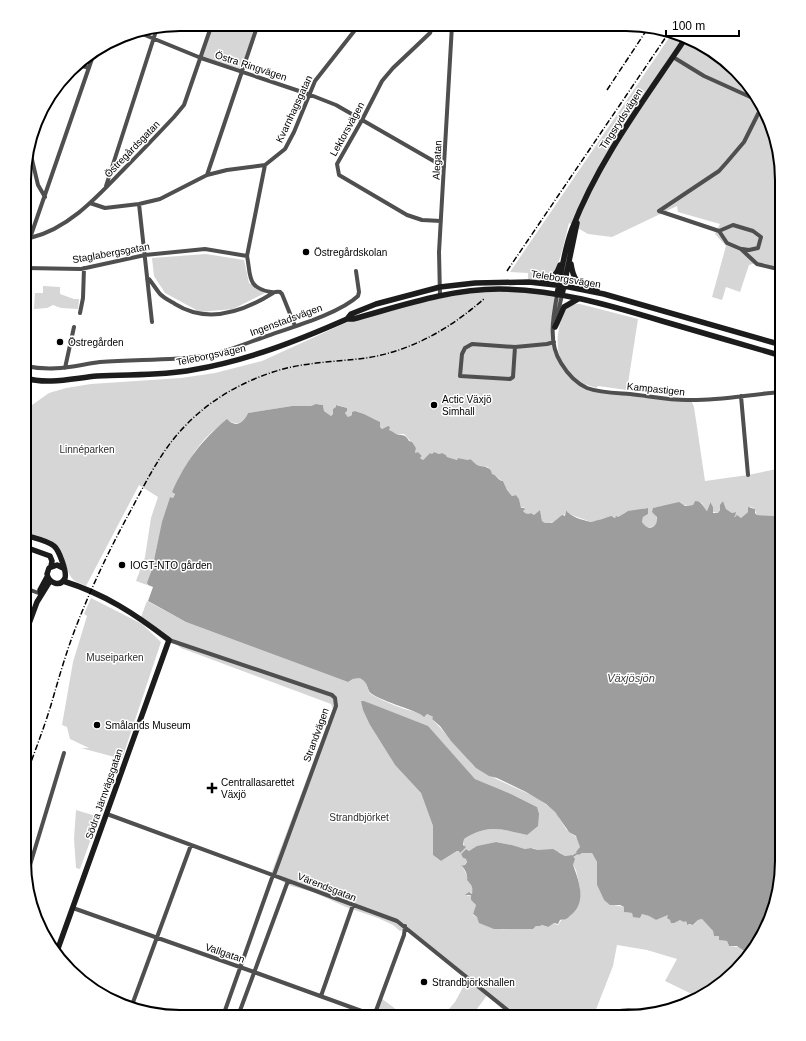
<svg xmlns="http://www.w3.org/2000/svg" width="806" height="1041" font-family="Helvetica,sans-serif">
	<rect width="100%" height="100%" fill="#fff"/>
	<!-- green -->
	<path fill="#d6d6d6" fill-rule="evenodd" d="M212,24H258L243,72L201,58Z
		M673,32L686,36L721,56L766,111L782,180V269L758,262L749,265L740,292L726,287L722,300L712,297L726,246L715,234L720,224L678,212L677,206L612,237L588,234L569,223C566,234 558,277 547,280C541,282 534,280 528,279V273L510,272Z
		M206,254L244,260L249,283L267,292L233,309L200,312L165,293L154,276L152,258Z
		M43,286L60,287V294L74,299H79L78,309L61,308L53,305L47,308L34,309L35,293H43Z
		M498,289L562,295L553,337L560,363L579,384L595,390L691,400L694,407L705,481L748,475L782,468V523L774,516L757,515L754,508L750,507L748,512L741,518L738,516L735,517L734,516L735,512L732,513L726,509L723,501C721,504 720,511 718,513L713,512V507L709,502V506L707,511L704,508L702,503L695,501L693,505L665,506L653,508C655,515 660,519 655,526C650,528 645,528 642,522L643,517L648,514V508H645L640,510L626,512L618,517L603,518L598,521L591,522L569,514L566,510L564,516L563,515C556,518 553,525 545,523L542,521L540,510L534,515L531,513C527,515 525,513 523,511L524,507L521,508L519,499L516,495L512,496L507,490L503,481C499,480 497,476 492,474L488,467L476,465L470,459L468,460L458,458L457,460L447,457L446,455L442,453L439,454L434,452L432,454L430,453L423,460L420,458L422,456L418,452L415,453L416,448L406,436L404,434H395L389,430L388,426L382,429L380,427V422L364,414L355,411L352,412V415L348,417L345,413L347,411V408L337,405V407L333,409V414L331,416L324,411L323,405L318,404L311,406H292L248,413C244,422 239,426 229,421C224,424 218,427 213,431C194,447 184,471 172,492L175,493L173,498L170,497C160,526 156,556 147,585L136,581L145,557L151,518L158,497L139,485L86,586C83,584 78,583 75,581C64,573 66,552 54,543C46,537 34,535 25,532V410L49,393L66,388L91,384L181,378L215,373L262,361L354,319L415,302Z
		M580,304L638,319L627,390L598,386L596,388C587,385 578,382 571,375C556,358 555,341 561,320C562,314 565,308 571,305C573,304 577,304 580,304Z
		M91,598L142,624L161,642L122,759L81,748H89L70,739L67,727L62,725L73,662L87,616L84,614Z
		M147,601L186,622L348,682L355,678C371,678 365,689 371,694C378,699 398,707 408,710C414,712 420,713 425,716L426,714L433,717L432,719C443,730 454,744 466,756C469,760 472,765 476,767C500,785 532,790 554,811C559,816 562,823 566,829C570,834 581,837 580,846C580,849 579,852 579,855L582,853H592L597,862V885L604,900L614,905L624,907V912L632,913L633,916L640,918L642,914L649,916L656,920L668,915V918L671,921L680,920H686V924L694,925L698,920L702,919L713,931L714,936H719L720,940L727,941L729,946L739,947L742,950L744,951V955L747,957L729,978L700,998L665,981L677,959L647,950L617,945L613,966L595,1012L578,1017H517L488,994L471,1017L443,1016L455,1002L468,978L406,928L400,931L393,925L378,918L346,907L313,892L288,885L271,874L333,709L331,704L181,648L141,617ZM364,701L437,737L475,779L511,794L537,807L527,835C501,829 488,824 464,839V847L441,861L433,855V826L421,793L395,765L370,725ZM496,842L512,845L525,849L533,848L538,850L559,852L565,856L572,855L574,859L573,865L576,870L580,888L575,910L567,919H562L558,925L553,923L547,927L542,925L540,926H536L533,929C524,927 516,929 507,929C498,930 491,926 482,924L477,917L473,915V913L474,912L476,905L471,900V895L467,896L470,892L472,894C475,886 470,885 467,879L468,877L462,866L465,865L467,861L466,859L463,858L461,854L466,849L469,851L478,846Z
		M76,810L99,817L80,869L76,868L74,839Z
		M381,998L405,1016H374Z"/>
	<!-- water -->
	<path fill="#9d9d9d" d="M316,404L323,405L324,411L331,416L333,414V409L336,407V405L347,408V411L345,413L348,417L352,415V412L355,411L364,414L380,422V427L382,429L388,426L390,427L389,430C392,431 393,432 396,434C401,436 405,433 409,441L412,442L416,448L415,453L418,452L422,456L420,458L423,460L430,453L432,454L434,452L439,454L442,453L446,455L447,457L457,460L458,458L468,460L470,459C472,460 475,464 477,465C483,467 491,466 492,474C497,475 498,481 503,481L507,490L512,496L516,495L519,499L521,508H524L525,509L523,511C525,513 527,515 531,513L534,515L540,510L542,521L545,523H552L562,515L565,516L566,510C570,517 583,520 591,522C592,522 609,517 611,516L615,518L616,516L618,517L628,511L648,508V514L643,517L642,522C648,532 658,528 657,517L652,512L653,508L679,502L685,506L693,505L695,501C702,501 703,507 707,511L709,506L710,502L713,507V513H718L720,510V505L723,501L726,509L732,513L736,512L735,516H734L735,517L737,515L741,518L748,512V507L755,509V513L757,515L774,516L782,523V872L774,911L756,948L747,957L742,955L744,951L737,946H729L727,941L719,940V936H714L713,931L702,919L698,920L693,925L689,924L687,925L686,921L684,922L680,920L674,923H671L670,920L667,918L668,915L656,920L649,916L642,914L640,918L633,917L632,913L624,912V907L620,905H610L604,900L597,885V862L592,853H582L579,855L576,852L580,847L576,836L569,832L555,812L546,804L526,792L497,778L489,776L476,768L451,741L440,726L432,719L433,717L427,714L424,717C421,712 381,701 372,694C366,691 370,682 359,678V679L358,678L353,679L348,682L186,622L148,601L153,587L148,585L147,583L152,569L162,522L170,497L173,498L175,494L172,492C186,461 201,441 227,419C236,429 244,422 248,413L292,406H311Z
		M361,701H364L428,726L475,779L511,794L537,807L539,814L538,826L527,835C501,829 488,824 464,839L463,845L466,847L460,853L459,851H457L441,861L433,855V826L421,793L395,765L370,725L363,710Z
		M496,842L512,845L525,849L531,848L538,850L553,849L565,856L572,855L575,859L573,865C579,881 587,902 571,915C569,916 568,919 566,919C564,920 562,919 560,920L558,924L554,923L548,927L542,925L540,926H536L533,929H494L479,923L477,917L473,914L476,905L471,900V895H465L469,892L472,894C473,886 472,886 467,880C468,875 466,871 462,866H460L465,865L467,862L466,859L463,858L461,854L466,849L469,851L477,846Z"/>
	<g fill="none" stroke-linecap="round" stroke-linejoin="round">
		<!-- stream -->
		<path stroke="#9d9d9d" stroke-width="1.5" d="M573,856L578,853"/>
		<!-- street -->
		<path stroke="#4f4f4f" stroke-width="4" d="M433,25L430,33L393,68L382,81L362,120L337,164L339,175L407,215L422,220L441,221
			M135,31L201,58L308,94L336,105L444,167
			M673,57L704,76L757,100
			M76,64L89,68
			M29,147L38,185L45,197
			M207,175L258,24
			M106,186L157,28
			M90,203L105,208L139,204L160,199L207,175L227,170L265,165L285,149L294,132L315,81L359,25
			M139,204L152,322
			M659,211L719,171L727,162L744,142L762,106
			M659,211L719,231L727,243L741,249L757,264L782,270
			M719,231L733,225L753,231L761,237L758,248L749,250L742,249
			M30,238L94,53
			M25,253L30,238C69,229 99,195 125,168C142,151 158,134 174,117L184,105L212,24
			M247,256L265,165
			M25,268L81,269L145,255L205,249L247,256C251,274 246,288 271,292C274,293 277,291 280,292L282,294L295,326
			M147,279H149C153,284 156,289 160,294C164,298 170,301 175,304C207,324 243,312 273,293
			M557,295C553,317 548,343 561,363C567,373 576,383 587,388C600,393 616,393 630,394C649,396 668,400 687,400C719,401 751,394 782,392
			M440,296L439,252L452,25
			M80,313L83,298L84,268
			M556,321L562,295
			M515,347L472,344L465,348L462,354L460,376L510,379L513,377L515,347L547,344L554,342
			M25,366C55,372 72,366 100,362C134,359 169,361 203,356C224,353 244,344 264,337C289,328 339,314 358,296L359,292L356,271
			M65,368L74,327
			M741,396L748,475
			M25,588L41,594
			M169,640L332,695L335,698L336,706L274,875
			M107,814L397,921L516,1017
			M27,875L64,753
			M73,908L254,972L367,1013L370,1016
			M321,996L353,905
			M132,1005L191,845
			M223,1016L273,875
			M238,1016L288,881
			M374,1016L404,935L405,926
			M596,1017C613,1012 627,1007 644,1013"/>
		<!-- secondary -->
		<path stroke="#1c1c1c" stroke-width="5.5" d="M571,264C574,285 580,282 597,290
			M543,282C553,279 557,274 560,265
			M557,295C561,273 564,250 572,229C599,159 645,99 687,36
			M562,295L577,223
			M347,319H353C401,306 449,289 499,289C555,289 609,305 662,321C702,333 742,344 782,356
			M555,327L557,323L564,307L578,299
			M25,378C48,385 74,378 97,376C129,374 161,376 192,370C246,361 297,341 347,319L351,314L376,304L440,287L475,283L529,282L564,286L604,294L782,345
			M25,535C34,538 47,540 54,546C59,550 67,572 65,578C60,588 49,583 47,574L49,568L57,565L63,568
			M25,547L50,556L52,561L51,566
			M41,594L40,590L47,577
			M24,637L37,602L50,581
			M56,954L169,640C135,614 105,594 63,581"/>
		<!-- rail -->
		<path stroke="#000" stroke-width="1.5" stroke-dasharray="6 2 1 2" stroke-linecap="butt" d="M607,90L648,28
			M507,271L670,31
			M24,781C33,756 43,731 51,705C58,681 65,656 74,632C90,590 109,550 131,510C147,480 162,449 186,425C210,400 240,383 273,372C303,362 335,362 366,358C412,351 451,328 485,298"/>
	</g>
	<!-- markers -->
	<g fill="#000" stroke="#fff" stroke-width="1.5">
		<circle cx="306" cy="252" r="4"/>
		<circle cx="60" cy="342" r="4"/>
		<circle cx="434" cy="405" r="4"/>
		<circle cx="122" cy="565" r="4"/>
		<circle cx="97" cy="725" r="4"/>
		<path d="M210 782h4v4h4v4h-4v4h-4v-4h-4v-4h4z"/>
		<circle cx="424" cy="982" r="4"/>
	</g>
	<g text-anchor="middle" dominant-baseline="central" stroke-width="3" stroke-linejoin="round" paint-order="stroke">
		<!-- street labels -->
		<g font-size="10" fill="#000" stroke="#fff">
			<text transform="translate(251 66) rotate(18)">Östra Ringvägen</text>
			<text transform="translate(294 109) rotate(-65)">Kvarnhagsgatan</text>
			<text transform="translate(621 119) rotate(-57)">Tingsrydsvägen</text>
			<text transform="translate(347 129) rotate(-61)">Lektorsvägen</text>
			<text transform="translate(132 149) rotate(-46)">Östregårdsgatan</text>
			<text transform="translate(437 160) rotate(-87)">Alegatan</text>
			<text transform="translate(111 253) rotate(-10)">Staglabergsgatan</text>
			<text transform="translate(566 279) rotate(9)">Teleborgsvägen</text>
			<text transform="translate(286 320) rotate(-20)">Ingenstadsvägen</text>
			<text transform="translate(211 355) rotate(-12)">Teleborgsvägen</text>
			<text transform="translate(656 389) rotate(6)">Kampastigen</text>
			<text transform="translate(316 735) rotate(-70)">Strandvägen</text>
			<text transform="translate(104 794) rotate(-71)">Södra Järnvägsgatan</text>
			<text transform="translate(327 887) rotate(21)">Värendsgatan</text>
			<text transform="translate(225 953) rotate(19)">Vallgatan</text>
		</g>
		<!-- poi labels -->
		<g font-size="10" fill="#000" stroke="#fff" text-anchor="start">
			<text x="314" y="252">Östregårdskolan</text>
			<text x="68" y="342">Östregården</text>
			<text x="442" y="399">Actic Växjö<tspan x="442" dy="12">Simhall</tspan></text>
			<text x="130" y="565">IOGT-NTO gården</text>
			<text x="105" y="725">Smålands Museum</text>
			<text x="221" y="782">Centrallasarettet<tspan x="221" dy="12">Växjö</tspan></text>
			<text x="432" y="982">Strandbjörkshallen</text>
		</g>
		<!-- park labels -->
		<g font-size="10" fill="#2d2d2d" stroke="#fff">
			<text x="87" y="449">Linnéparken</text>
			<text x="115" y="657">Museiparken</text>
			<text x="359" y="817">Strandbjörket</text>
		</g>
		<!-- water labels -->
		<g font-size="11" font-style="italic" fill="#3e3e3e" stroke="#fff">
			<text x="631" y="678">Växjösjön</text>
		</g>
	</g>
	<!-- crop -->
	<path d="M0 0H806V1041H0ZM180 31H626A149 149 0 0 1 775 180V861A149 149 0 0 1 626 1010H180A149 149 0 0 1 31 861V180A149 149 0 0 1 180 31Z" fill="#fff" fill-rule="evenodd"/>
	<path fill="none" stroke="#000" stroke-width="2" d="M180 31H626A149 149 0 0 1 775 180V861A149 149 0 0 1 626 1010H180A149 149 0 0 1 31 861V180A149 149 0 0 1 180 31Z"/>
	<!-- scale -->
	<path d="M666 30v6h73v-6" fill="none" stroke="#000000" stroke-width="2"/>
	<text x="672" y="30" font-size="12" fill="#000000" stroke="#ffffff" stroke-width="3" paint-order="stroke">100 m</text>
</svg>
